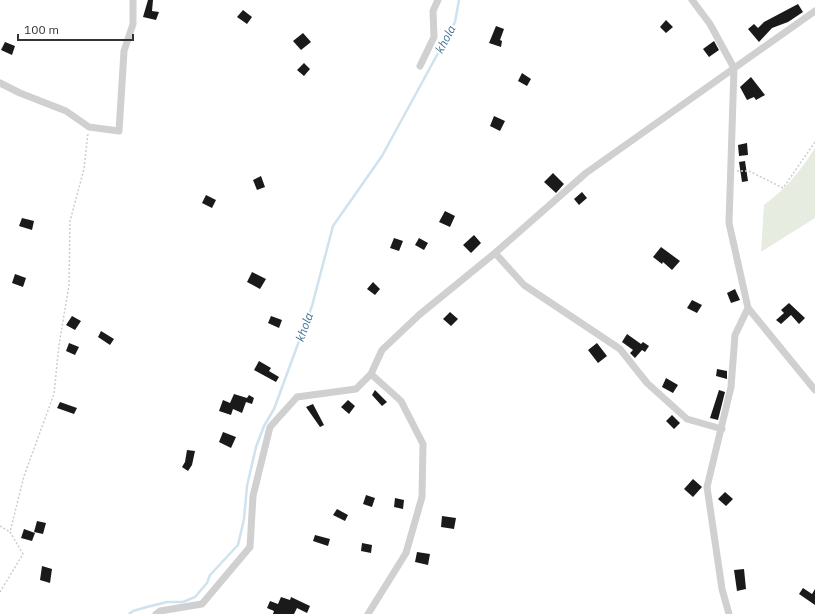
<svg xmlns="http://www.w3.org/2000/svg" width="815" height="614" font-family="'IBM Plex Sans',sans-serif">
	<rect width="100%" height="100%" fill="#fff"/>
	<!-- green -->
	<path fill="#e6ecdf" d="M815,148V218L761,252L764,205C786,189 801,170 815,148Z"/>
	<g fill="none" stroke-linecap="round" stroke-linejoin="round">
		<!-- stream -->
		<path stroke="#cfe2ee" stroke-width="2.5" d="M129,614L133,611L147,607L167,602H183L195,597L207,583L210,575L238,545L244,519L247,486L256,447L264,426L274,409L312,306L333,226L382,156L455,22L459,0"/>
	</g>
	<!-- building -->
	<path fill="#1a1a1a" d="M148,0H153L152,11L159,12L156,20L143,17Z
		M798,4L803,12L788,22L772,28L759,42L748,29L754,24L758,28L764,22Z
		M243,10L252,17L247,24L237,17Z
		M666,20L673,27L666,33L660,27Z
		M496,26L504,29L500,40L502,41L501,47L489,43Z
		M303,33L311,42L301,50L293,41Z
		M714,41L719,50L709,57L703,49Z
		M5,42L15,46L12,55L1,50Z
		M304,63L310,69L304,76L297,70Z
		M522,73L531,79L527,86L518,81Z
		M751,77L765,95L756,100L754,97L747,100L740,87Z
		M494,116L505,121L500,131L490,126Z
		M747,143L748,155L739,156L738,145Z
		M745,161L748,181L742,182L739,162Z
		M553,173L564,184L556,193L544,182Z
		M261,176L265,187L257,190L253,180Z
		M582,192L587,198L579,205L574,199Z
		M206,195L216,200L212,208L202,203Z
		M445,211L455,216L450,227L439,222Z
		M22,218L34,221L32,230L19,226Z
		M474,235L481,243L471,253L463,245Z
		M394,238L403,241L399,251L390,248Z
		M419,238L428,243L424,250L415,245Z
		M661,247L680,261L672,270L663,262L662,264L653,257Z
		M252,272L266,279L260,289L247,282Z
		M15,274L26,278L23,287L12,283Z
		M373,282L380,289L375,295L367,289Z
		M735,289L740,300L731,303L727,293Z
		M692,300L702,305L697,313L687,308Z
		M789,303L805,318L799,324L791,315L781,324L776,320L784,313L781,310Z
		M450,312L458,319L451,326L443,319Z
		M72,316L81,321L75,330L66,325Z
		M271,316L282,320L279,328L268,323Z
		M101,331L114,339L110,345L98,337Z
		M627,334L641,344L643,342L649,346L645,352L642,350L635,358L630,353L633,350L622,342Z
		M69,343L79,347L75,355L66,351Z
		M597,343L607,356L598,363L588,350Z
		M259,361L271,368L269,371L279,377L276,382L254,370Z
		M717,369L727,371V379L716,376Z
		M666,378L678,385L673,393L662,387Z
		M375,390L387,402L382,406L372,395Z
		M719,390L725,392L718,420L710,418Z
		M234,394L247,398L249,395L254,398L252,404L246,402L242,413L233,409L231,415L219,411L223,400L230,403Z
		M348,400L355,406L349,414L341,407Z
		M60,402L77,408L74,414L57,408Z
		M313,404L324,425L320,427L306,407Z
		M672,415L680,423L674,429L666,421Z
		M223,432L236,437L231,448L219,442Z
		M187,450L195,451L192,465L188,471L182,467L185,462Z
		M693,479L702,487L693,497L684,489Z
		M725,492L733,499L726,506L718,499Z
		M366,495L375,498L372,507L363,504Z
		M395,498L404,500L403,509L394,507Z
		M337,509L348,515L345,521L333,515Z
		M442,516L456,518L454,529L441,527Z
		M37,521L46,523L43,534L34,532Z
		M24,529L35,533L32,541L21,538Z
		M315,535L330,539L328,546L313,541Z
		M362,543L372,545L371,553L361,551Z
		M417,552L430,554L428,565L415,562Z
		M42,566L52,569L50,583L40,580Z
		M744,569L746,589L737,591L734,570Z
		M803,588L812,594L815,589V605L799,594Z
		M281,597L290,600L291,597L310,606L307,613L297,608L294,614H273L274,611L267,608L270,601L278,604Z"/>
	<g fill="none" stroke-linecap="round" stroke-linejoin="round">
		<!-- path -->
		<path stroke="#cdcdcd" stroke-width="1.5" stroke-dasharray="2 2" stroke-linecap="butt" d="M737,171H749L783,188L815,142
			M0,526L10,532
			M0,592L23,554L10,532L24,476L54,394L59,345L69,285L70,221L84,169L88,133"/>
		<!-- street -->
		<path stroke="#d0d0d0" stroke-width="7" d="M692,0L710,24L734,68L729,223L748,308L815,390
			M420,66L434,37L433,11L438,0
			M0,83L20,93L66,111L89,127L119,131L124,51L133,24V0
			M495,253L524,285L620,349L647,383L687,419L722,429
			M156,614L160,611L202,604L250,547L253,496L270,427L297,397L356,389L371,374L382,350L419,315L495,253L586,173L815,11
			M368,614L406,553L422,497L423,444L401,401L371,374
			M729,614L722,589L707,487L731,387L735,335L748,308"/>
	</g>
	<g text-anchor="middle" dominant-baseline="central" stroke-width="4" stroke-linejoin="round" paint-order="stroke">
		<!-- water labels -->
		<g font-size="12" font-style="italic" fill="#3f7597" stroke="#fff">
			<text transform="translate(445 39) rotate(-62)">khola</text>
			<text transform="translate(304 327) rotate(-70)">khola</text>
		</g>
	</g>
	<!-- scale -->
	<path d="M18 34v6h115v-6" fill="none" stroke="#333333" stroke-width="2"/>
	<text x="24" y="34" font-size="12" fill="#333333" stroke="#ffffff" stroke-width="3" paint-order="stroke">100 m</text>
</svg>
